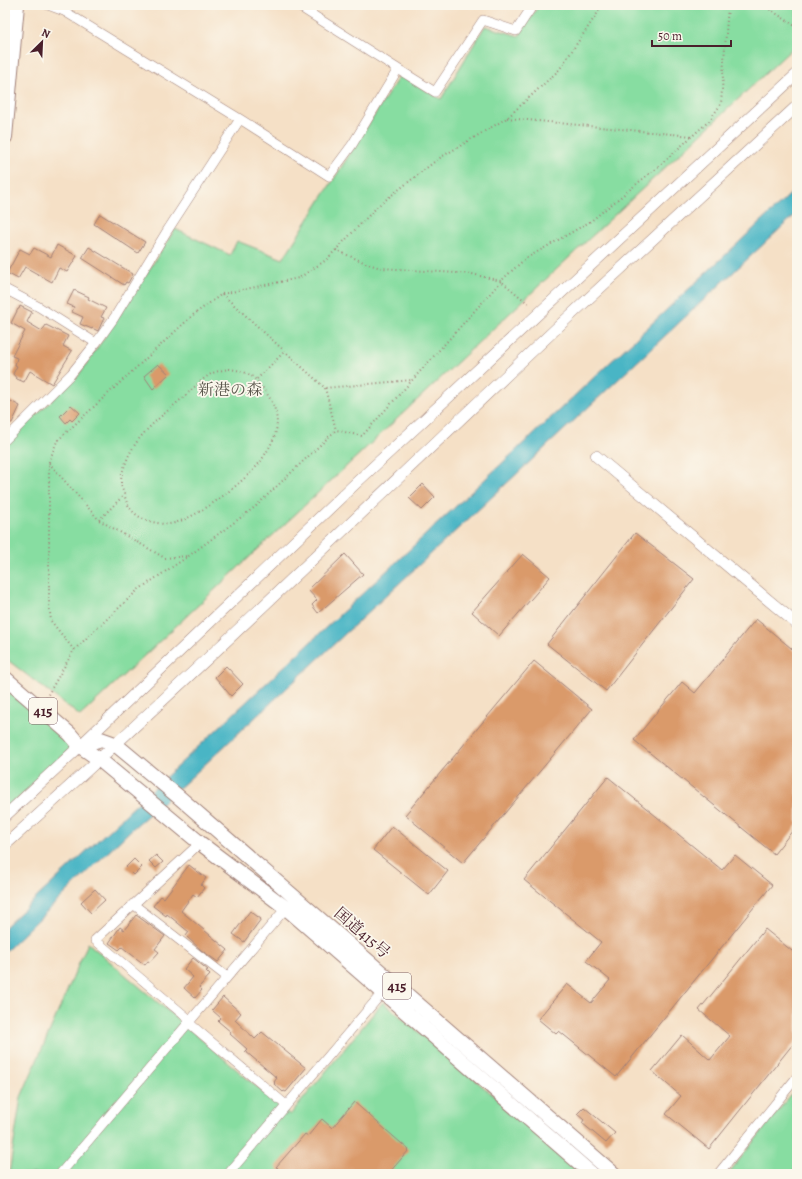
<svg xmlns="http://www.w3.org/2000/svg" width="802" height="1179" font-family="Alegreya,'Noto Serif JP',serif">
	<rect width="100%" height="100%" fill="#fbf7ec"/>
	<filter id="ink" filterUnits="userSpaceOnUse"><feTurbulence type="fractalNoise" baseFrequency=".025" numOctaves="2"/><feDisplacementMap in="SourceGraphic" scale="8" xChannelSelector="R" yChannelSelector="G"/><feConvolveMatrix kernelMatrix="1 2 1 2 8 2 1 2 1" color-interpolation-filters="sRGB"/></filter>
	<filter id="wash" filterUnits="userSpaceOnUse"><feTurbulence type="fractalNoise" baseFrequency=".012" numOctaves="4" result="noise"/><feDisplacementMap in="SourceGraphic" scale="16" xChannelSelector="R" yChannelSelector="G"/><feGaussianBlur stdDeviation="0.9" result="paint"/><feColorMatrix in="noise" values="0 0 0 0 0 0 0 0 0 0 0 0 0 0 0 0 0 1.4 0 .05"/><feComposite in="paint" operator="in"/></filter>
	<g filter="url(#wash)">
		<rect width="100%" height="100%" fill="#f5e0c6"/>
		<!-- green -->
		<path fill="#87dda1" stroke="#687e66" d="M539,5H797V44L80,716L5,658V444L78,376L128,303L175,229L230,255L237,241L283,259L400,75L441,99L485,26L519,36Z
			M5,689L75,745L5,811Z
			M88,943L290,1115L383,1002L577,1166L571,1174H9L21,1097Z
			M797,1087V1174H728Z"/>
		<!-- water -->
		<path fill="#49b5c5" stroke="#4a6a78" d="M797,188V213L186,782L132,829L5,952V927Z"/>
		<g id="blocks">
			<!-- building -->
			<path fill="#da9a6a" d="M100,214L145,242L138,253L94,224Z
				M57,245L77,256L67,272L59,268L52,282L25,267L18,279L7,273L20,249L30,254L34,248L51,257Z
				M89,247L133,274L128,283L126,282L124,285L82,258Z
				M74,290L89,297L88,299L106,308L101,317L104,318L98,331L92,328V329L80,324L83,317L72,312L74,307L67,304Z
				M20,306L32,312L27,322L42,331L46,325L68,336L63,346L72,351L52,384L30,371L24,382L17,379L13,374L17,366L15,365L17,358L12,356L25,331L11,323L18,309H19Z
				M158,364L169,374L153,389L144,376Z
				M5,398L20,406L12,423L5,422Z
				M71,405L80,413L72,421L70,419L66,423L60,416Z
				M423,484L435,497L422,510L409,498Z
				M635,533L694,579L606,691L547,644Z
				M345,554L363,574L318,613L312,605L317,600L308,590Z
				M523,554L550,577L499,636L472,612Z
				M756,619L797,653V825L774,854L634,740L682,682L695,693Z
				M534,661L592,709L463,863L405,815Z
				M226,666L243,684L231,696L215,677Z
				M608,777L722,870L735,855L772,885L616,1077L559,1031L556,1034L538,1019L567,984L591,1003L610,980L586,961L601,942L524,880Z
				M392,826L448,871L429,895L373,850Z
				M156,855L163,862L156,868L149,861Z
				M134,859L142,867L134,875L126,867Z
				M189,865L206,878L201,885L204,888L197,897L193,894L181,911L228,950L218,962L201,950L186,936L189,932L167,914L166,916L153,906L161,896L164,898Z
				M95,889L105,900L91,913L81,902Z
				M250,911L261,919L244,942L233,934Z
				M136,915L165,936L155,949L159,952L150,962L148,961L145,965L122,947L119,950L109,943L120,927L124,930Z
				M765,929L797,955V1039L709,1149L666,1114L681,1096L652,1071L682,1035L710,1060L730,1036L699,1010Z
				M193,958L208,970L206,971L210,975L199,987L202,990L195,998L184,988L193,977L184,969Z
				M223,997L241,1013L235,1020L255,1039L262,1032L306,1068L286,1092L284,1091L283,1092L274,1084L275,1083L274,1082L277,1078L245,1051L247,1049L230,1034L231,1032L218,1021L221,1018L212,1010Z
				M354,1102L409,1150L388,1174H282L277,1169L278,1168L276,1167L305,1134L308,1136L322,1119L332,1128Z
				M584,1107L615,1133L606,1143L582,1123L584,1120L577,1114Z"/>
		</g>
	</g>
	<g filter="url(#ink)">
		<use href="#blocks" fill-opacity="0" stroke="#a08078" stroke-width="1"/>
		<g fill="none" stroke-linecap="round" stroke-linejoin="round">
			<defs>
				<path id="minor" d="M48,5L64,11L240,119L329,176L352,145L398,69L435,92L483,20L516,31L533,5
					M297,5L398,69
					M5,289L39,307L96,343
					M5,440L71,374L96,343L114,318L167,231L240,119
					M133,904L227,977
					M191,1021L95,940L200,843
					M189,1023L286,1105
					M60,1174L286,908
					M228,1174L383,992
					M718,1174L797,1077"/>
				<path id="tertiary" d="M596,456L797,624
					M5,816L80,746L357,482L797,74
					M5,845C194,675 376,498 561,324C639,251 718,179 797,106"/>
				<path id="trunk" d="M5,137L17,5
					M5,678L70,734L80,746L100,760L200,843L286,908L592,1174
					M80,746L101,739L115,744L180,798L614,1174"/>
			</defs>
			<!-- minor casing -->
			<use href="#minor" stroke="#a08078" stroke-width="10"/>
			<!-- tertiary casing -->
			<use href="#tertiary" stroke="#a08078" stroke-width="12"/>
			<!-- trunk casing -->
			<use href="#trunk" stroke="#a08078" stroke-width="16"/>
			<!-- path -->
			<path stroke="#a08078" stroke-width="2" stroke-dasharray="1 3" stroke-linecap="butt" d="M763,5L797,27
				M507,118L692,136
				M336,250L368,264L381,268L472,274L501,281L530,305
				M222,294L325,388L412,380
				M229,369C248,371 254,376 265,391C274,403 279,416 276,431C274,441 266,453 261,461C247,480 188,527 164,524C146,522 130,516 125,497C124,492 121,488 121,482C121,476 123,470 125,465C134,437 157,420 179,401C189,393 200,380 211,374C216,371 223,370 229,369Z
				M257,379L285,351
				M325,388L336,430
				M49,463L99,520L165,558L188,556
				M99,520L124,495
				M74,650L51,621L49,604V462L57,441L193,315L222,294L299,278L326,260L379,205L438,159L507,118L559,70L603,5
				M46,698L74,650L138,590L190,555L255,507L336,430L362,436L505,277L525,259L591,221L660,165L709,121L721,104L728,5
				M788,1174L789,1171L797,1163"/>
			<!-- minor -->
			<use href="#minor" stroke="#fff" stroke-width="9"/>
			<!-- tertiary -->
			<use href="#tertiary" stroke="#fff" stroke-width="11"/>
			<!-- trunk -->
			<use href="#trunk" stroke="#fff" stroke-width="14"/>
		</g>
	</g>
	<g text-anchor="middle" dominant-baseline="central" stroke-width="3.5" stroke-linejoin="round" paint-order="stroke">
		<!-- shield labels -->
		<g fill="#fbf7ec" stroke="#7f6065" stroke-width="1">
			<rect x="29" y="698" width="28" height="26" rx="3"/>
			<rect x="383" y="973" width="28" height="26" rx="3"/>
		</g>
		<g font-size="15" font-weight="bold" fill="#4a1f2b">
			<text x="43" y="711">415</text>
			<text x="397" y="986">415</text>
		</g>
		<!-- park labels -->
		<g font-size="16" fill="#5c584e" stroke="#fbf7ec">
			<text x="230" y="390">新港の森</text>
		</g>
		<!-- street labels -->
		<g font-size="16" fill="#4a1f2b" stroke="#fbf7ec">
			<text transform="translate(362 933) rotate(41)">国道415号</text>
		</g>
	</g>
	<!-- margin -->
	<rect width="802" height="1179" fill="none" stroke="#fbf7ec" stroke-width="20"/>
	<!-- north arrow -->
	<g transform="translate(42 42) rotate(24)" stroke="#fbf7ec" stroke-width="3" paint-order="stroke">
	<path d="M0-3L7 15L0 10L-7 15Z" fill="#4a1f2b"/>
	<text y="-6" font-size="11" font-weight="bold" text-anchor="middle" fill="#4a1f2b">N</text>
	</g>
	<!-- scale -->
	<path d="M652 40v6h79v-6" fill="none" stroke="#4a1f2b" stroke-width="2"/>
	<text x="658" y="40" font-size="12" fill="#4a1f2b" stroke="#fbf7ec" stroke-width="3" paint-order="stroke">50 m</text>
</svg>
